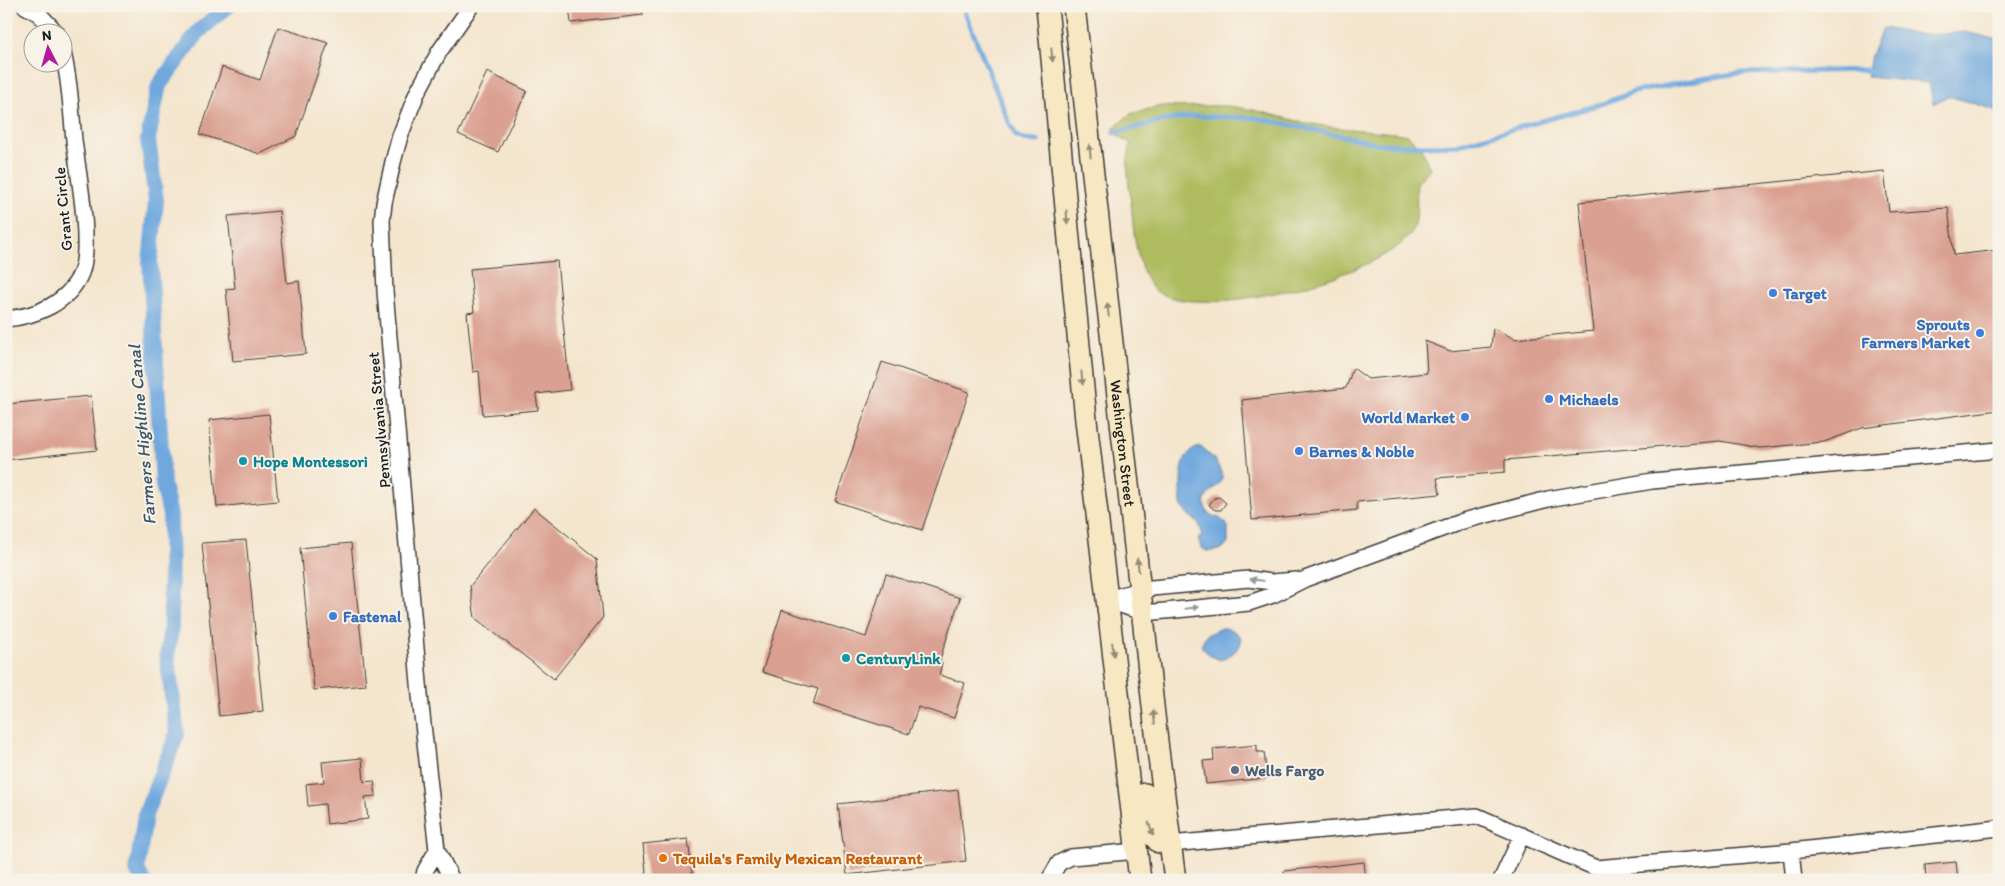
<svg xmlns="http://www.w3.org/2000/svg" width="2005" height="886" font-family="Itim,sans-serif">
	<rect width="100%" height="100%" fill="#f7f3e8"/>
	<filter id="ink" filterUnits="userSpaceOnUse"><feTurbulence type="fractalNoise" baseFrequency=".02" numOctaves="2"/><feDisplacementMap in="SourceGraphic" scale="10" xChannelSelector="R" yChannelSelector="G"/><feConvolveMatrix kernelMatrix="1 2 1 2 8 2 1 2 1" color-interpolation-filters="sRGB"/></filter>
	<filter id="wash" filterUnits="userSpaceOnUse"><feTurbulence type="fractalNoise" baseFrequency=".0096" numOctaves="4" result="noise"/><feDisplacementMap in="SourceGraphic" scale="20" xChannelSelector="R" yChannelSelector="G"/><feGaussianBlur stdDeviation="1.12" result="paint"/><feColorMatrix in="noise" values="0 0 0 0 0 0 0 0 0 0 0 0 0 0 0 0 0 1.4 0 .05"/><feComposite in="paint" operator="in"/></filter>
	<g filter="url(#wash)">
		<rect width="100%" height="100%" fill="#f4e5cd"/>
		<!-- green -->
		<path fill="#aebc5e" stroke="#656c3d" d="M1161,106C1183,108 1204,105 1226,106C1256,108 1283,119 1312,124C1344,130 1376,130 1408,135L1423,152L1430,169L1417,183C1416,192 1418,220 1414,228C1395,275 1180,329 1150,285C1138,267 1133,233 1132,212C1130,190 1124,164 1131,144L1114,133V128L1130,114Z"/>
		<!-- water -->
		<path fill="#6fa8de" stroke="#46627d" d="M1883,28L1924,35L1965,32L1999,40V113L1992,109L1948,96L1933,104L1929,83L1867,77L1871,55Z
			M1201,447L1215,460L1223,476C1220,489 1199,494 1206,509C1209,515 1214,517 1219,517L1228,526V543C1222,551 1216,551 1207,551L1203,549L1198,540L1202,534C1201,519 1187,518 1182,507C1180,503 1181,497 1181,492C1181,476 1180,450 1201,447Z
			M1221,628C1231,627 1248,637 1238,648C1234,653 1226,658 1220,660L1209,655L1201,646L1206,635Z"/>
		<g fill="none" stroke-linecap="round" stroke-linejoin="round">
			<!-- stream -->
			<path stroke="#6fa8de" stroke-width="5" d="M965,12L1007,118L1016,136L1026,140L1038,141
				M1114,133L1162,121L1194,116L1257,118L1380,144L1428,146L1456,145L1599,105L1634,92L1707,78L1740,73L1868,70"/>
			<!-- canal -->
			<path stroke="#6fa8de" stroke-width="16" d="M143,880L137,870L145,815L177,734L167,656L171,628L170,515L163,484L150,262L156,201L148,139L159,85L199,31L228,6"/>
		</g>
		<g id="blocks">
			<!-- building -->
			<path fill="#daa091" d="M569,6H642L643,15L571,23Z
				M278,27L328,43L296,136L260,154L200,134L222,67L260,80Z
				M487,72L527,91L498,152L458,134Z
				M1884,171L1889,212L1948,208L1954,255L1999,250V410L1862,428L1824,442L1760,448L1720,441L1505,460V472L1437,478L1440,494L1357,502V510L1252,520L1242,400L1346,388L1353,368L1368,379L1427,373L1425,341L1450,351L1491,347L1493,328L1515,339L1593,331L1579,202Z
				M279,211L287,283L299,281L306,354L233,361L226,289L235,288L228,216Z
				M557,261L570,390L536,394L538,410L483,415L479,371L473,372L467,313L474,312L470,269Z
				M882,362L969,392L922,530L835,501Z
				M91,396L97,450L6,460V404Z
				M269,414L278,501L217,507L209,420Z
				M1219,497L1226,503L1221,510H1215L1209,505L1214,498Z
				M534,508L597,559L603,617L554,679L475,618L470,586Z
				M246,540L263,711L219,716L202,543Z
				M351,543L366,685L314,690L300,548Z
				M886,574L960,598L939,662L942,663L939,675L965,683L954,718L918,707L909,734L813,704L818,689L762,672L782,610L866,637Z
				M1257,745V752H1264L1267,778L1206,784L1203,761L1214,760L1213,749Z
				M362,758L364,782L374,781L376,796L365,797L368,819L327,824L325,804L308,806L306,784L324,782L322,762Z
				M958,790L966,861L847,875L838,804Z
				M688,839L693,880H647L643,844Z
				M1364,862L1366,880H1284V871Z
				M1956,862L1958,880H1926L1925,865Z"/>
		</g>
	</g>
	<g filter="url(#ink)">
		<use href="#blocks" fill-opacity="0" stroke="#3c3a37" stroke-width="1"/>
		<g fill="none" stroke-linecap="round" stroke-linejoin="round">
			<defs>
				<path id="minor" d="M25,6L39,14L56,32
					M6,319C36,316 68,304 81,273C92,245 78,173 74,140C71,110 70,79 62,49
					M1106,600L1144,613L1249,603L1273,595L1305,579L1463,521L1548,499L1588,492L1652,481L1999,450
					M1106,600L1141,589L1249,579L1272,582L1296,580
					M1170,844L1477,816L1596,868L1791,851L1999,828
					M1791,851L1794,880
					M423,880L425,871L437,850
					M452,880L437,850L421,706L385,291L382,221L384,203L393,162L400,136L417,93L439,52L471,6
					M1049,880L1059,863L1071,857L1137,851
					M1501,880L1522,835"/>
				<g id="secondary">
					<path d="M1047,6L1086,420L1140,880"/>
					<path id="s1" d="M1074,6L1158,750L1175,880"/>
					<path d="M1145,794L1151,833L1159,842L1170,844"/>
				</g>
			</defs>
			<!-- minor casing -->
			<use href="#minor" stroke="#3c3a37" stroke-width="18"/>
			<!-- secondary casing -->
			<use href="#secondary" stroke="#3c3a37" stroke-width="24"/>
			<!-- minor -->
			<use href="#minor" stroke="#fff" stroke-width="15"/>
			<!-- secondary -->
			<use href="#secondary" stroke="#f7e8c3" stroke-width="21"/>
		</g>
		<!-- one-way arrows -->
		<defs><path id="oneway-solid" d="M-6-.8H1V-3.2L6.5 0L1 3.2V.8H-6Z" transform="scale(1.25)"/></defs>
		<g fill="#948c78">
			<use href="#oneway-solid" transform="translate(1052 55) rotate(84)"/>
			<use href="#oneway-solid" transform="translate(1090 151) rotate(-96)"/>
			<use href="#oneway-solid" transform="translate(1067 217) rotate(86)"/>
			<use href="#oneway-solid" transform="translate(1108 310) rotate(-97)"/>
			<use href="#oneway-solid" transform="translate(1082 378) rotate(84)"/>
			<use href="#oneway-solid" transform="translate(1138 565) rotate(-97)"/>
			<use href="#oneway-solid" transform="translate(1113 649) rotate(83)"/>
			<use href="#oneway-solid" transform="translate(1154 717) rotate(-97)"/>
			<use href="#oneway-solid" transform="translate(1151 829) rotate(71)"/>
		</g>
		<g fill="#999">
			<use href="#oneway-solid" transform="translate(1257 580) rotate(-172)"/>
			<use href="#oneway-solid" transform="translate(1192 608) rotate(-6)"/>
		</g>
	</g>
	<!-- markers -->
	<g fill="#3f7fe0" stroke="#f7f3e8" stroke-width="2">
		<circle cx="1773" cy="293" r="5"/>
		<circle cx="1980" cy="333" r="5"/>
		<circle cx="1549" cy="399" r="5"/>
		<circle cx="1465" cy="417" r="5"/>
		<circle cx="1299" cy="451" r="5"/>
		<circle cx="333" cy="616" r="5"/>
	</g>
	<g fill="#0f9aa8" stroke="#f7f3e8" stroke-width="2">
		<circle cx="243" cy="461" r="5"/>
		<circle cx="846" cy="658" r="5"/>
	</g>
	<circle fill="#5c6f8a" stroke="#f7f3e8" stroke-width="2" cx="1235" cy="770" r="5"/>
	<circle fill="#e8710a" stroke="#f7f3e8" stroke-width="2" cx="663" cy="858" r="5"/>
	<g text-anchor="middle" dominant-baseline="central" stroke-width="4" stroke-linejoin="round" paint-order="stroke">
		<!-- street labels -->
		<g font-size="16" fill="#1c1c1c" stroke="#f7f3e8">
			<text transform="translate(63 209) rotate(-95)">Grant Circle</text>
			<text transform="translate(379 420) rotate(-95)">Pennsylvania Street</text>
			<text stroke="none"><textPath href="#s1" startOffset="440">Washington Street</textPath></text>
		</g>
		<!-- shop labels -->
		<g font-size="16" font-weight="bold" fill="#366cbe" stroke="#f7f3e8" text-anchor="start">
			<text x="1783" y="293">Target</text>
			<text x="1970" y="324" text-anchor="end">Sprouts<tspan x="1970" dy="18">Farmers Market</tspan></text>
			<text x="1559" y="399">Michaels</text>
			<text x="1455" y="417" text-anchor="end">World Market</text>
			<text x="1309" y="451">Barnes &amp; Noble</text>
			<text x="343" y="616">Fastenal</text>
		</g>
		<!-- culture labels -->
		<g font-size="16" font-weight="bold" fill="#0d838f" stroke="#f7f3e8" text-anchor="start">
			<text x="253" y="461">Hope Montessori</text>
			<text x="856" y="658">CenturyLink</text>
		</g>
		<!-- service labels -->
		<g font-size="16" font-weight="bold" fill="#4e5e75" stroke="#f7f3e8" text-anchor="start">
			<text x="1245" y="770">Wells Fargo</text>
		</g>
		<!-- food labels -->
		<g font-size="16" font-weight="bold" fill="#c56008" stroke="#f7f3e8" text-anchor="start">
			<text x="673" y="858">Tequila's Family Mexican Restaurant</text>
		</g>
		<!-- water labels -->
		<g font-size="18" font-style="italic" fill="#3d546a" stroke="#f7f3e8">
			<text transform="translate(142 435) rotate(-95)">Farmers Highline Canal</text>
		</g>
	</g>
	<!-- margin -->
	<rect width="2005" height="886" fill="none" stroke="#f7f3e8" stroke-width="25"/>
	<!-- north arrow -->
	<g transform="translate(48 48) rotate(354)"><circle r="24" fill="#f7f3e8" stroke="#9f9d96"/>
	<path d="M0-4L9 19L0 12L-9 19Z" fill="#b5179e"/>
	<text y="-8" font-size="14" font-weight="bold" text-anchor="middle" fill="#1c1c1c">N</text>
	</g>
</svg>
